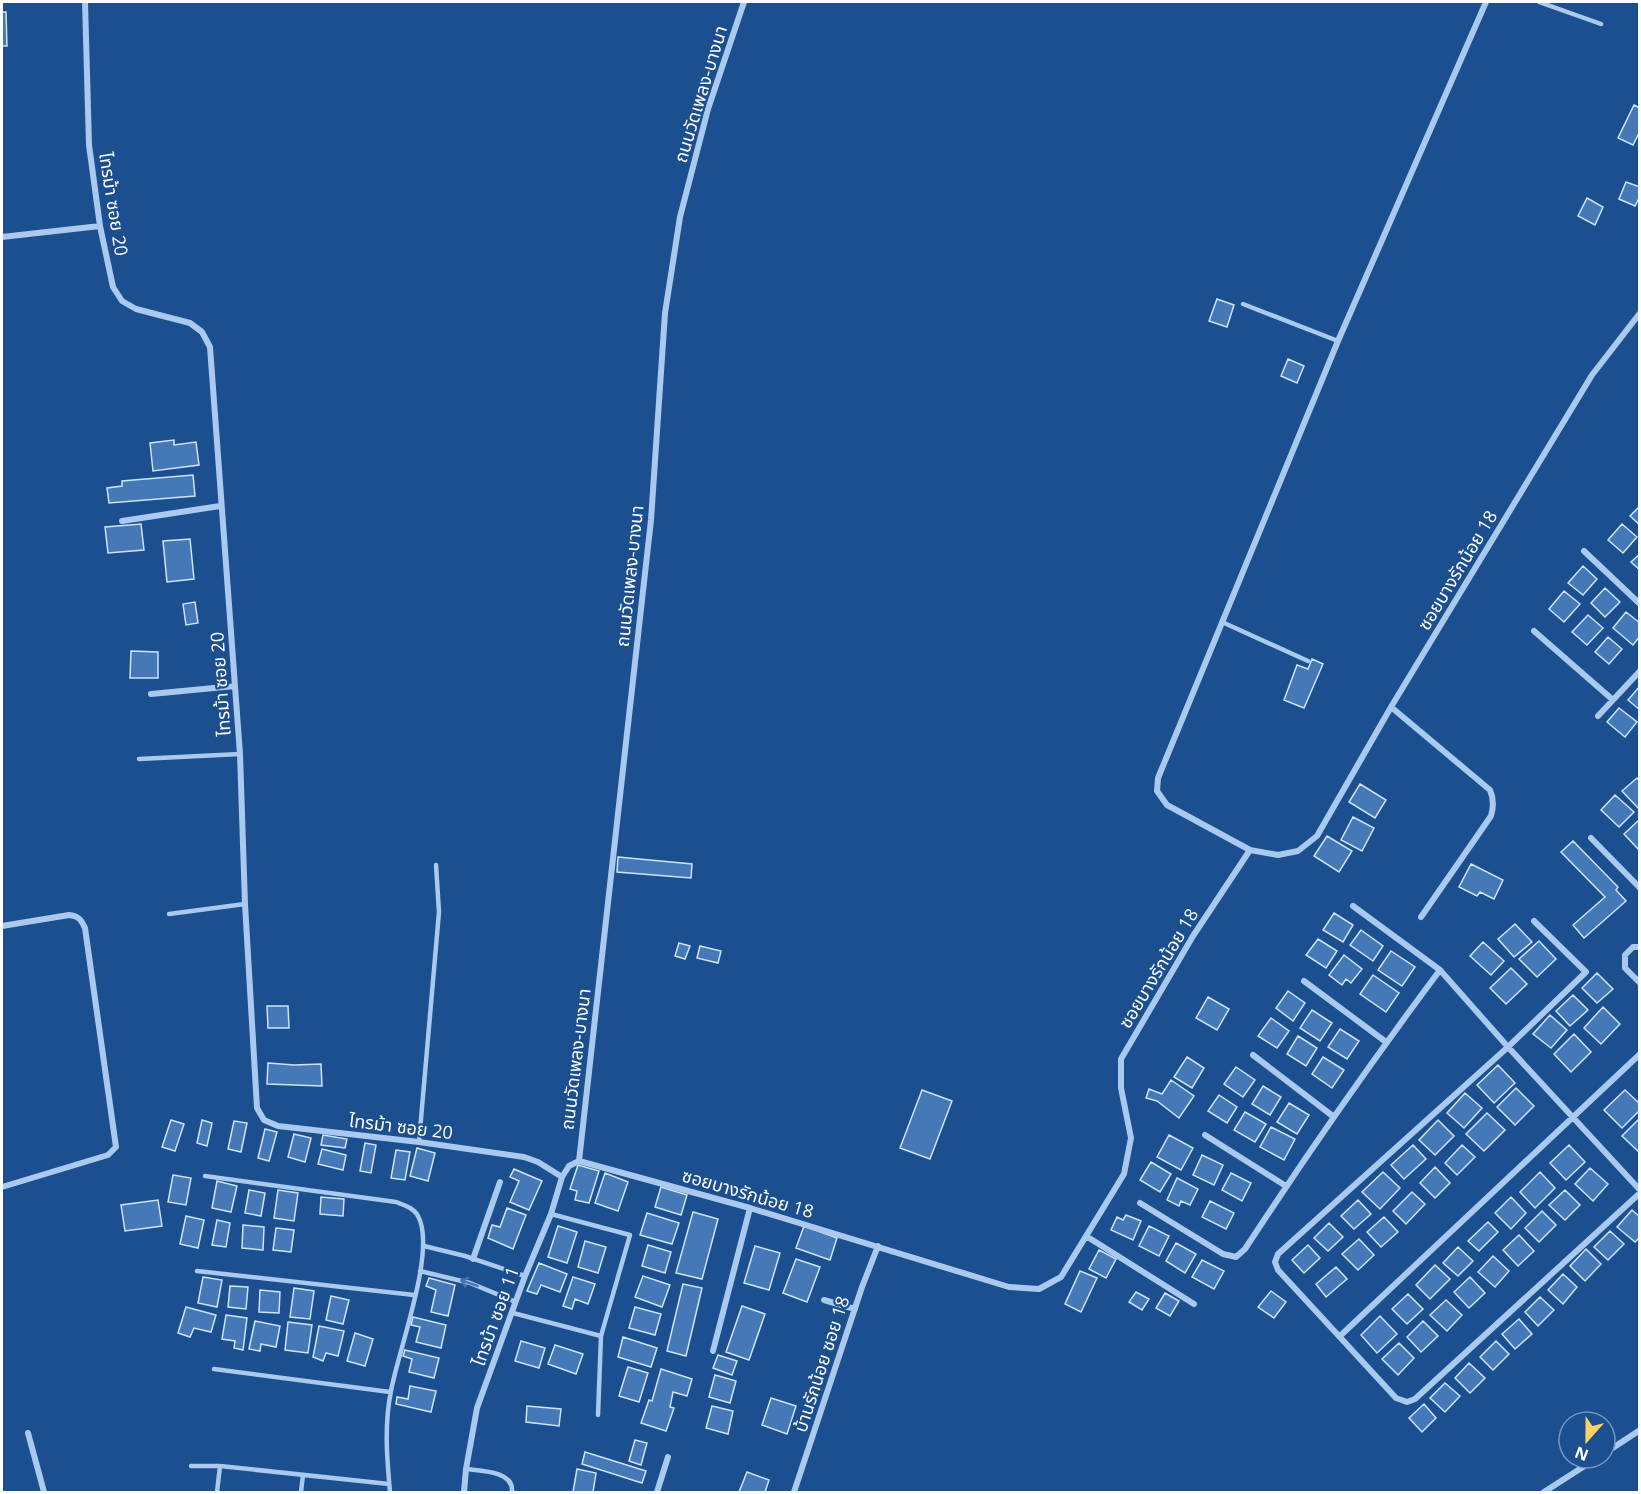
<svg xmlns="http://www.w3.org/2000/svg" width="1641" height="1494" font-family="'Open Sans','Noto Sans Thai',sans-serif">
	<rect width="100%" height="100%" fill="#1b4f8f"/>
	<!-- building -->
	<path fill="#4478b7" stroke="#cfe3fa" stroke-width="1.5" d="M2,12H6L7,46H2Z
		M1634,105L1640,108V131L1633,145L1618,138Z
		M1626,182L1640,187V196L1635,206L1619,199Z
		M1587,198L1603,207L1595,225L1578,216Z
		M1217,299L1234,305L1227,327L1209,321Z
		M1288,359L1304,366L1297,383L1281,376Z
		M174,440V445L196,442L199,465L153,471L150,443Z
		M193,475L195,496L109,503L107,488L122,486V481Z
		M1640,506V525L1630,516Z
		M141,524L144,550L108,553L105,527Z
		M1622,524L1637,537L1623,553L1608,540Z
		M190,539L194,579L167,582L163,541Z
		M1640,554V570L1631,562Z
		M1583,566L1597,579L1583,595L1568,583Z
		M1605,588L1620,602L1605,617L1591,603Z
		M1564,591L1580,604L1564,622L1549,609Z
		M195,602L198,623L186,625L183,604Z
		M1626,612L1640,623V636L1633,645L1613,628Z
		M1588,615L1603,628L1587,645L1572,632Z
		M1608,637L1622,649L1609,664L1595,652Z
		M131,651L158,652V678H130Z
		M1312,659L1323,664L1304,708L1284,700L1297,665L1308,669Z
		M1640,686V710L1628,700Z
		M1619,708L1637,722L1625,737L1607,722Z
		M1637,778L1640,781L1639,809L1622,791Z
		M1360,784L1386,800L1375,818L1349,802Z
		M1615,795L1634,812L1619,827L1601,810Z
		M1353,817L1374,828L1362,851L1341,840Z
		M1639,820L1640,821V851L1624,834Z
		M1327,836L1352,851L1339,872L1314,856Z
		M1573,841L1618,887L1616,890L1626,901L1584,938L1573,925L1605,897L1561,852Z
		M618,857L692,864L691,878L617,872Z
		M1471,864L1503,880L1494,899L1480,892L1477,896L1459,887Z
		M1334,913L1353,925L1343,942L1323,930Z
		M1515,924L1532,942L1514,957L1498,939Z
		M1361,930L1383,946L1373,961L1350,945Z
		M1318,939L1337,951L1326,968L1306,955Z
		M1539,941L1556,959L1537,977L1519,959Z
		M1483,942L1504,961L1491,975L1470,956Z
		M679,943L690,946L685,959L675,956Z
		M700,946L721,951L718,963L697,958Z
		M1391,951L1415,967L1402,986L1378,970Z
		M1344,955L1362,969L1351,983L1346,979L1342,985L1329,975Z
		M1511,968L1527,984L1506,1004L1490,988Z
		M1597,973L1613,989L1597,1003L1582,988Z
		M1373,975L1399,993L1386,1012L1360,994Z
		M1288,991L1305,1003L1293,1021L1276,1008Z
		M1573,995L1588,1010L1570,1026L1556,1011Z
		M1208,997L1229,1009L1217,1030L1196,1018Z
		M267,1006H288L289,1028H268Z
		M1603,1007L1620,1024L1601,1044L1584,1028Z
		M1312,1010L1332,1023L1320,1041L1300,1028Z
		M1550,1015L1567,1030L1551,1048L1533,1034Z
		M1271,1018L1289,1031L1277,1048L1258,1036Z
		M1340,1029L1359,1041L1347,1059L1328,1047Z
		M1574,1034L1591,1052L1571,1072L1554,1054Z
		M1298,1036L1317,1048L1306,1066L1287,1054Z
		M1187,1057L1204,1068L1192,1088L1174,1077Z
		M1323,1057L1344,1070L1332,1088L1312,1074Z
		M268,1063L294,1065L321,1064L322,1086L267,1084Z
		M1498,1065L1515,1083L1494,1103L1477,1085Z
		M1236,1067L1255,1080L1243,1097L1224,1084Z
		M1171,1080L1194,1096L1179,1118L1157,1101L1146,1098L1149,1089L1162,1094Z
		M1263,1086L1281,1097L1270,1115L1252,1104Z
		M1516,1088L1534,1106L1515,1125L1497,1107Z
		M922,1090L952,1101L930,1159L900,1148Z
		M1625,1090L1640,1104V1110L1622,1128L1604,1110Z
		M1465,1093L1482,1108L1464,1128L1447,1113Z
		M1219,1095L1237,1107L1227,1123L1208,1111Z
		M1289,1103L1309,1115L1297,1134L1277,1122Z
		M1245,1112L1266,1124L1255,1142L1234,1130Z
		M1487,1113L1505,1130L1484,1151L1466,1134Z
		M1639,1119H1640L1639,1152L1622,1136Z
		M171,1120L184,1124L175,1151L162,1147Z
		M202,1120L212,1123L207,1146L197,1143Z
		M1438,1120L1454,1136L1435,1155L1419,1140Z
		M234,1121L247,1123L241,1152L228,1149Z
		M1271,1127L1295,1139L1284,1160L1260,1147Z
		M265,1129L277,1132L269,1161L258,1158Z
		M294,1134L311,1138L305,1162L288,1157Z
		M323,1135L347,1139L345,1148L321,1145Z
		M1169,1135L1193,1148L1181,1170L1157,1157Z
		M365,1143L376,1145L371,1173L360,1171Z
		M1413,1145L1426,1159L1404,1179L1391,1165Z
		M1462,1145L1475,1157L1457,1175L1445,1163Z
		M1569,1145L1585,1162L1566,1180L1550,1163Z
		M417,1148L435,1153L428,1181L410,1176Z
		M322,1149L346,1155L343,1170L318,1164Z
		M396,1150L410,1152L405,1180L391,1178Z
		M1202,1155L1223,1165L1214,1185L1193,1175Z
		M1151,1162L1171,1174L1160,1192L1140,1180Z
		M578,1165L599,1171L589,1203L575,1200L577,1191L570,1189Z
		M1435,1167L1450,1183L1435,1198L1420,1183Z
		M1590,1168L1608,1184L1593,1201L1575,1184Z
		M514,1169L542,1181L529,1210L510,1202L519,1181L510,1177Z
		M1383,1172L1400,1188L1380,1209L1362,1192Z
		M1540,1172L1555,1188L1535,1208L1520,1192Z
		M605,1173L628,1182L618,1211L595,1203Z
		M1231,1173L1251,1183L1242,1201L1222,1190Z
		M173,1175L191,1178L186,1205L168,1202Z
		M1177,1178L1198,1189L1190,1205L1181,1201L1179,1206L1167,1200Z
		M217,1181L237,1186L231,1212L212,1208Z
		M661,1187L687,1195L681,1215L655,1207Z
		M249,1190L265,1193L261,1216L245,1213Z
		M278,1190L298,1193L294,1221L274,1218Z
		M1565,1190L1580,1205L1565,1220L1549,1205Z
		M1412,1192L1425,1204L1406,1224L1393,1211Z
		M321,1197L344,1199L343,1216L320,1214Z
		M1511,1197L1526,1213L1511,1229L1495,1213Z
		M158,1200L162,1226L125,1231L121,1205Z
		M1358,1200L1371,1214L1354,1229L1341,1216Z
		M1210,1201L1234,1213L1226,1229L1202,1217Z
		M507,1208L526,1215L513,1249L488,1238L492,1225L500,1227Z
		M1632,1210L1640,1217V1237L1635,1242L1617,1227Z
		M1542,1211L1556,1225L1539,1242L1525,1228Z
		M693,1212L718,1219L702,1279L676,1273Z
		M647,1213L679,1223L672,1244L640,1235Z
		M1126,1215L1141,1221L1133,1240L1111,1230L1117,1217L1123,1220Z
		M186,1216L204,1220L198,1248L180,1244Z
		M1384,1217L1398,1232L1381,1247L1367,1232Z
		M217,1220L230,1223L226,1247L212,1245Z
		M1488,1222L1498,1232L1479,1251L1468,1241Z
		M1329,1223L1343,1237L1328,1251L1314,1238Z
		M243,1225L264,1227L263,1250L242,1248Z
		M558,1226L577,1232L567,1263L548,1257Z
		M804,1226L837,1238L830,1260L796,1248Z
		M1149,1226L1169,1236L1159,1256L1139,1246Z
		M276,1228L294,1230L291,1252L273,1250Z
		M1610,1231L1624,1244L1608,1260L1594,1247Z
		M1519,1235L1534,1251L1518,1266L1503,1250Z
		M1359,1239L1374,1255L1358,1270L1342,1254Z
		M585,1241L606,1247L598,1273L578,1267Z
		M1176,1243L1196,1254L1185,1273L1166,1261Z
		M648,1245L671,1252L665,1273L642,1266Z
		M1308,1245L1320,1258L1304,1273L1292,1260Z
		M755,1246L780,1253L769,1290L744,1283Z
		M1458,1247L1473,1261L1458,1276L1443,1263Z
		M1586,1249L1601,1264L1585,1281L1570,1266Z
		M1099,1250L1116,1259L1106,1278L1089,1269Z
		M1493,1256L1509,1271L1495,1287L1478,1272Z
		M796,1259L820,1267L807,1302L783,1293Z
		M1202,1260L1224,1271L1214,1289L1192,1277Z
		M539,1263L567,1274L560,1292L541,1285L537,1294L527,1291Z
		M1435,1265L1450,1279L1430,1299L1416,1285Z
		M1336,1267L1347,1279L1326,1297L1316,1284Z
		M1080,1271L1097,1278L1081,1312L1065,1304Z
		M1563,1274L1577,1287L1563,1304L1548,1290Z
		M643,1276L670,1285L662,1307L635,1297Z
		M203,1277L222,1280L217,1307L198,1303Z
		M573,1277L595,1284L588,1304L575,1299L572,1309L563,1306Z
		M1470,1277L1485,1293L1469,1308L1454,1292Z
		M429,1278L455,1285L448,1316L431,1312L436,1290L426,1286Z
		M683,1284L702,1288L686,1356L667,1351Z
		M230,1286L248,1287L246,1309L228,1307Z
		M294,1288L314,1291L310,1319L290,1317Z
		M260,1290L280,1292L279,1313L259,1312Z
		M1271,1291L1286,1302L1274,1318L1258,1307Z
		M1136,1292L1149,1299L1142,1310L1129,1302Z
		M1165,1293L1179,1301L1170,1316L1156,1308Z
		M1408,1294L1423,1309L1407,1324L1392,1309Z
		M331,1296L349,1300L343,1324L326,1320Z
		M1540,1297L1554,1310L1538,1326L1525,1312Z
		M1446,1300L1462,1315L1447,1331L1430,1315Z
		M742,1306L765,1314L749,1360L726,1352Z
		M186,1307L216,1315L211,1332L194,1328L190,1337L178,1333Z
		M635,1307L661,1314L655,1335L629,1328Z
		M226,1315L247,1318L243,1350L234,1348L235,1341L222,1339Z
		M1380,1316L1397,1334L1377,1353L1361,1335Z
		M413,1317L446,1325L441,1348L416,1342L420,1327L411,1325Z
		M1519,1319L1532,1334L1515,1349L1502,1334Z
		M255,1321L280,1326L276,1347L261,1344L260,1351L249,1349Z
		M1423,1321L1438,1336L1421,1352L1407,1337Z
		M288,1322L312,1325L308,1353L285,1350Z
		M319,1326L344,1331L338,1356L326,1353L323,1361L313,1357Z
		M355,1333L373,1339L365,1366L347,1361Z
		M623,1337L657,1348L651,1367L618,1357Z
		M521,1341L545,1348L539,1368L515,1361Z
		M1496,1341L1509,1354L1493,1370L1480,1357Z
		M1399,1343L1414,1358L1398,1375L1382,1359Z
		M555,1345L583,1354L576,1374L548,1364Z
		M405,1350L439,1358L434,1378L409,1372L412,1359L403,1356Z
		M718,1355L737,1361L732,1375L713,1368Z
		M1469,1363L1485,1378L1470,1393L1455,1378Z
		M628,1367L648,1373L639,1402L619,1396Z
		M661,1369L692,1379L687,1396L673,1392L670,1407L674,1408L666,1431L641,1423L649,1400L652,1401Z
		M715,1375L736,1381L730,1403L709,1397Z
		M1445,1383L1460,1396L1445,1412L1430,1398Z
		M410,1386L436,1391L431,1412L396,1404L397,1397L408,1399Z
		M771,1398L796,1406L787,1434L762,1425Z
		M1424,1404L1436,1418L1422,1432L1409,1418Z
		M527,1406L561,1409L559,1426L526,1422Z
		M712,1406L733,1411L728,1434L706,1428Z
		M635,1440L647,1443L641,1465L629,1461Z
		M585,1452L646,1471L642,1483L582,1464Z
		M577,1469L596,1473L593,1492H573Z
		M747,1472L769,1480L765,1492H739Z"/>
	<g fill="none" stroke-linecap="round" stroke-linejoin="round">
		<!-- service -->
		<path stroke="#a9c9ee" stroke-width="4.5" d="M1539,2L1601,24
			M1243,304L1338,341
			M1222,622L1308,661
			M139,759L240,754
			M169,914L245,904
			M419,1142L439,912L436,865
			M205,1176L396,1202C404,1205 414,1208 418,1216C437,1250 398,1351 391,1391C384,1425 387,1459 390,1492
			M551,1214L630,1235L601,1336L598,1415
			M424,1246L465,1256L525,1276
			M197,1271L414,1295
			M420,1271L470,1283L516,1302
			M513,1313L601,1336
			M214,1369L390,1392
			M191,1466H220L389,1484
			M466,1469C482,1471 514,1471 512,1492
			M217,1492L220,1466
			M301,1492L303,1475"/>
		<!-- minor -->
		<path stroke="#a9c9ee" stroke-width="6" d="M85,2L89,145L100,226L113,287L122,301L136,309L190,323L202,332L210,347L240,754L245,904L257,1108L264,1120L278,1126L419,1142L524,1157L538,1162L562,1177
			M1486,2L1338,341L1158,778L1157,791L1167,805L1250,850L1278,855L1298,851L1317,836L1391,707L1592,375L1640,313
			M2,237L100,226
			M122,521L220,506
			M1584,551L1640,604
			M1534,631L1613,700
			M151,694L235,686
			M1391,707L1490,790C1494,799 1494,806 1491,816L1421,917
			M1598,716L1640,671
			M1591,838L1640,888
			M1353,906L1440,970L1508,1047L1640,1190
			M1534,921L1586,972L1508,1047L1278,1254L1275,1262L1278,1270L1396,1398L1407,1402L1415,1399L1640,1193
			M2,926L69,915C78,916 81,919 85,928L116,1147L108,1155L2,1187
			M1640,947H1633L1625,955V968L1640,983
			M1304,981L1386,1042
			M1253,1055L1334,1117
			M1205,1135L1286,1186
			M579,1161L651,520L665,313L680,217L708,109L744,2
			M579,1161L750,1208L1009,1287L1039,1289L1061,1277L1124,1174L1131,1138L1121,1088V1059L1193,936L1250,850
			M1140,1203L1223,1254L1236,1257L1245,1249C1307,1154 1372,1061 1440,970
			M1086,1236L1194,1304
			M473,1259L500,1182
			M824,1300L855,1309
			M1340,1336L1640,1054
			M713,1351L750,1208
			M28,1433L44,1492
			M1605,1453L1640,1430
			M464,1492L466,1469L477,1408L525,1276L551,1214L562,1177L569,1166L579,1161
			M657,1492L668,1457
			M794,1492L862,1287L878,1246
			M1544,1492L1597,1458"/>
	</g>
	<!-- one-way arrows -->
	<defs><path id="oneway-shaft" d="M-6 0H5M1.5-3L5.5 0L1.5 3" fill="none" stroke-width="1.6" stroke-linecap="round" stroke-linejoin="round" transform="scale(1.5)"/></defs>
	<use stroke="#4674ac" href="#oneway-shaft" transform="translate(469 1283) rotate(-161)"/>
	<g text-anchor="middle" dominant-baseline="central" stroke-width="4.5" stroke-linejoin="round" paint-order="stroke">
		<!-- street labels -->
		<g font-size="18" fill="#fff" stroke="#1b4f8f">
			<text transform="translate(700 94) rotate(-73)">ถนนวัดเพลง-บางนา</text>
			<text transform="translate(114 204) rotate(81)">ไทรม้า ซอย 20</text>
			<text transform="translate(1457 570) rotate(-59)">ซอยบางรักน้อย 18</text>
			<text transform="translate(629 576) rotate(-84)">ถนนวัดเพลง-บางนา</text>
			<text transform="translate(220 684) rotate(-94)">ไทรม้า ซอย 20</text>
			<text transform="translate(1158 968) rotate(-59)">ซอยบางรักน้อย 18</text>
			<text transform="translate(575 1059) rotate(-83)">ถนนวัดเพลง-บางนา</text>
			<text transform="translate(401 1126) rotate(7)">ไทรม้า ซอย 20</text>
			<text transform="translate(748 1193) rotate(16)">ซอยบางรักน้อย 18</text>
			<text transform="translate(495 1316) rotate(-70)">ไทรม้า ซอย 11</text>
			<text transform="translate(821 1364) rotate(-72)">บ้านรักน้อย ซอย 18</text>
		</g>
	</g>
	<!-- border -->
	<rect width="1641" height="1494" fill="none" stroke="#ffffff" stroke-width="6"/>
	<!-- north arrow -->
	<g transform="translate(1587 1440) rotate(201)"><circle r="28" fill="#1b4f8f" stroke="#7695bc" stroke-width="1.5"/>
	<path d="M0-4.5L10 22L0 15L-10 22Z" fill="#ffd166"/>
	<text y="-9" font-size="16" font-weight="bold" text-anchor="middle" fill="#ffffff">N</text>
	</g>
</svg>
